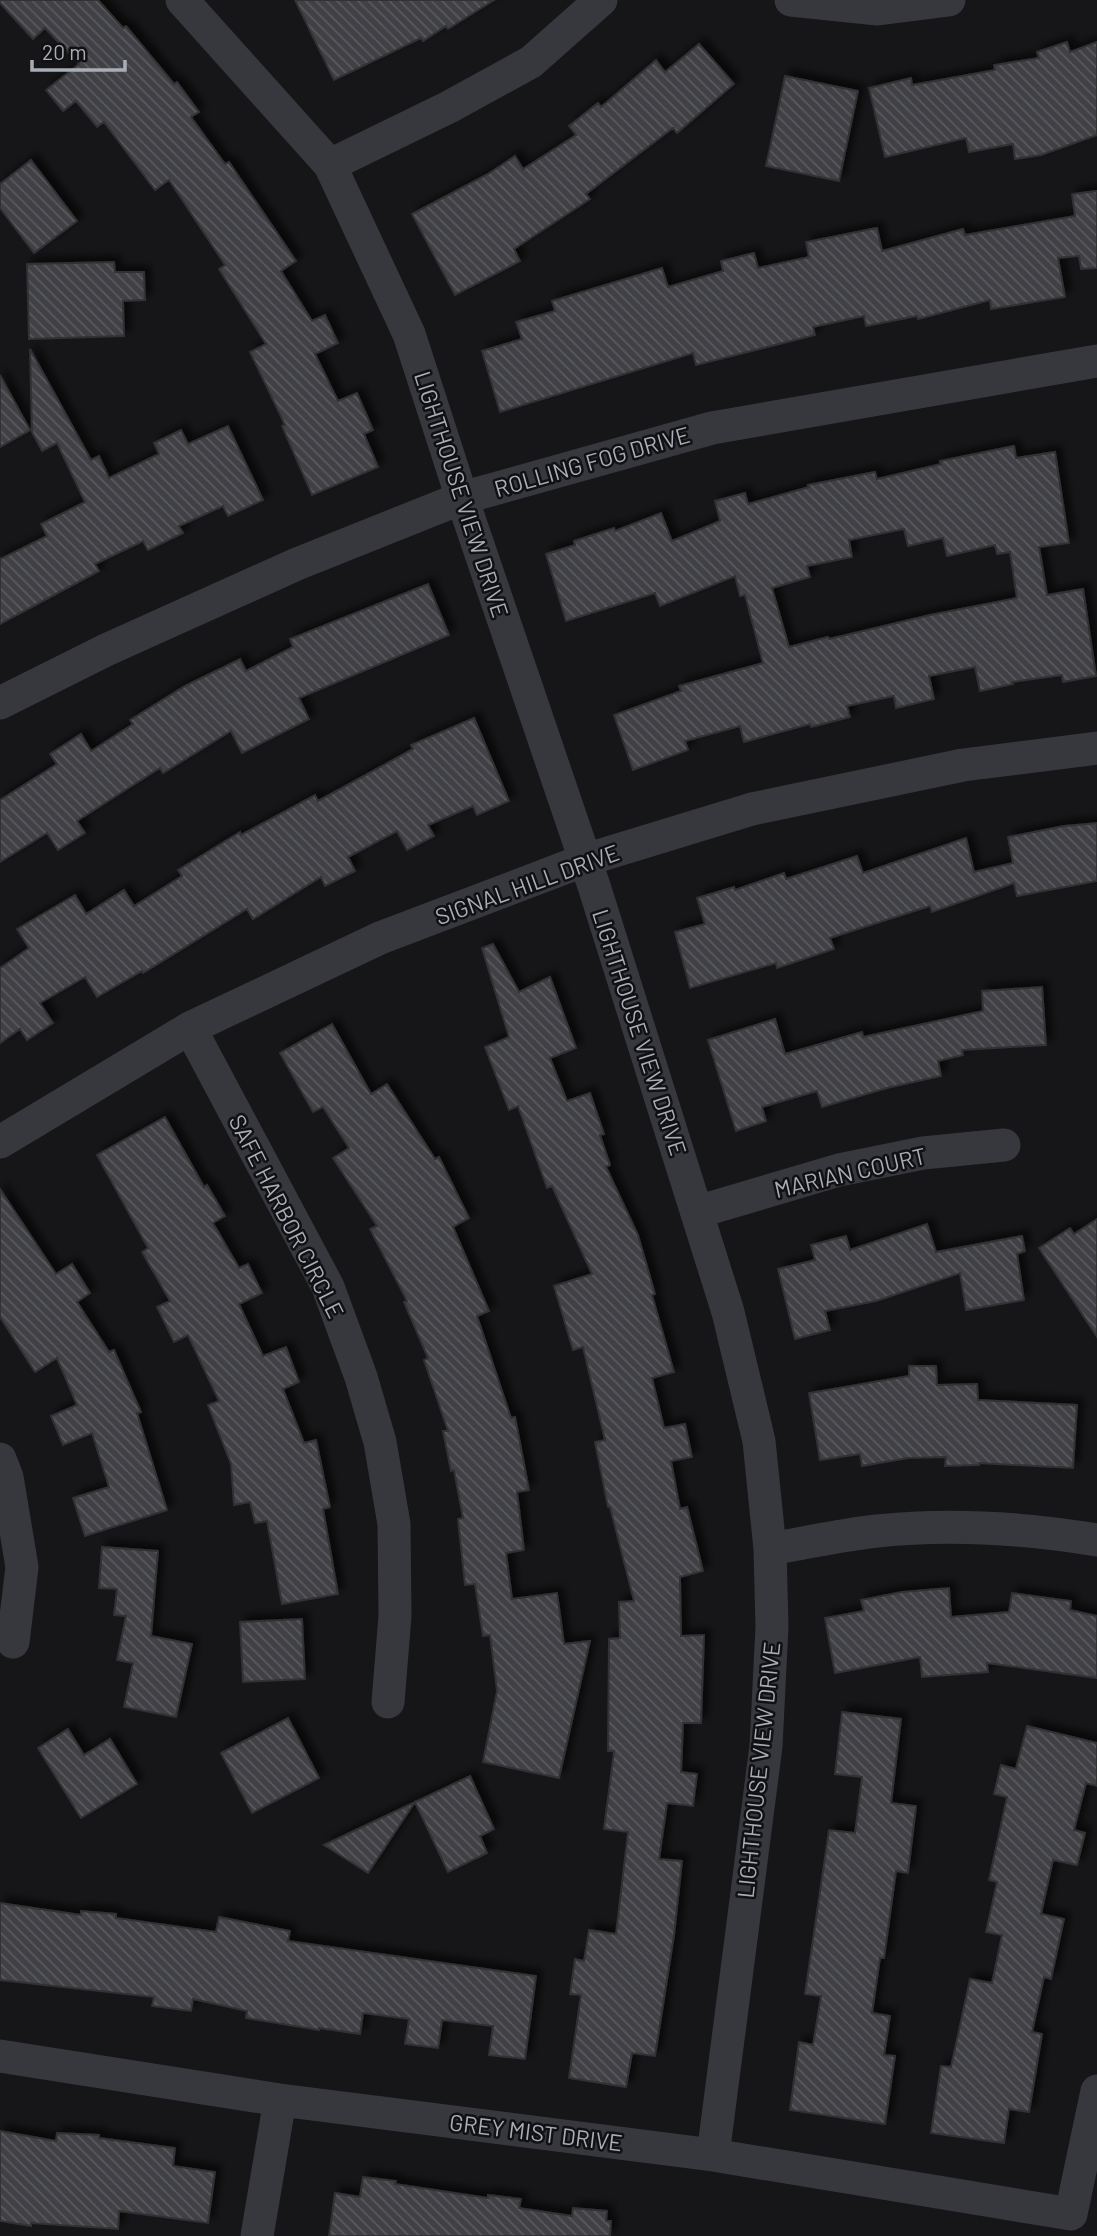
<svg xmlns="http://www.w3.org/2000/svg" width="1097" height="2236" font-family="Barlow,sans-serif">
	<defs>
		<pattern id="building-back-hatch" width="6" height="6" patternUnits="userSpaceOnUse" patternTransform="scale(1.75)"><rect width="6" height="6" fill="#404145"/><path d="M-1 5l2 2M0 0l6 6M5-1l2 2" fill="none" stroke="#595a5e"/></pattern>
		<filter id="shadow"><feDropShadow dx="6" dy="-6" stdDeviation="3.5" flood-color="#0009"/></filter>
	</defs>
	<rect width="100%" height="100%" fill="#161618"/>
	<!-- building -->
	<path fill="url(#building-back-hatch)" stroke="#303034" stroke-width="2" fill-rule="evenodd" filter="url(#shadow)" d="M0,0H98L123,28L126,26L174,84L177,82L199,112L191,117L225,164L229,162L296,261L281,271L312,321L325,315L338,343L315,354L338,401L357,393L373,430L364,434L378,467L312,495L282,426L285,425L250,352L266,344L219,269L225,265L169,180L155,190L104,122L97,127L76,101L63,111L46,90L79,64L45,28L33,39L0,3Z
		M295,0H494L448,29L446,26L423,41L421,38L334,80Z
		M1067,42L1070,52L1097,42V135L1041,155L1015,159L1013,144L969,152L966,138L885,157L869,88L911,78L912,85L995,70L994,65L1039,58L1037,52Z
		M699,44L734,84L677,133L673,128L586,194L590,199L514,249L520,261L455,295L412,214L488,174L515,156L523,169L576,135L569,126L598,103L601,107L656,60L665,72Z
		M785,76L858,91L839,181L766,166Z
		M31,160L77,221L34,253L0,208V184Z
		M1097,191V268L1081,269L1079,256L1058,258L1065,297L991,309L990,300L918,319L917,316L866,326L864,316L813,327L815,335L696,365L693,353L500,412L482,351L522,339L516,322L555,311L552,301L662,268L668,287L723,271L721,261L754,253L758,268L809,257L806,242L877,228L882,251L963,229L965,235L1075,216L1072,194Z
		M114,262L115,272H144L145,300L123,301L124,336L29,339L27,264Z
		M30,349L91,460L99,456L109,478L159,454L154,443L181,430L188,444L228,426L263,500L228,516L223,506L179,526L183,533L148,550L143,541L95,564L99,571L0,624V559L47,536L41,524L85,502L57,443L42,451L32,432Z
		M0,375L30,430L0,447Z
		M1014,446L1016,458L1055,452L1069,543L1039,547L1047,595L1083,589L1096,676L1063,682L1062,675L1012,682L1013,684L980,691L975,667L929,676L934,699L896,708L894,696L847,706L850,717L811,727L810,724L744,742L740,726L685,741L688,750L633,770L614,715L681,691L679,686L763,663L745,595L740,596L735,576L660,606L655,593L566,621L546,554L575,545L574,541L614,528L615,531L661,513L672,541L720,521L715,501L745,493L748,504L809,487L808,485L875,472L877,479L941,464L940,461ZM904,529L908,546L943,538L947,556L995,545L997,554L1010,552L1017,598L930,615L829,639L828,637L789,647L772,588L810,577L807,566L852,557L849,540Z
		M428,584L449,635L299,698L309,719L242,753L231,731L163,773L160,768L77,821L85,833L58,850L47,833L0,862V800L57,764L50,754L81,734L91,751L133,724L130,720L185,686L240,659L246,671L293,647L290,639Z
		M474,718L509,801L477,815L473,806L428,825L434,836L407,850L397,831L348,857L355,871L325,886L321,877L253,919L247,909L143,973L142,971L97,997L85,977L40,1003L53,1023L27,1040L20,1029L0,1043V968L29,948L17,929L75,895L86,914L124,890L134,906L182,876L178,870L240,832L241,835L315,795L318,801L413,749L411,745Z
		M1097,823V881L1017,896L1014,883L932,912L930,906L830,938L834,949L777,968L776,963L690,988L675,932L705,924L697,898L734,887L735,890L784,873L786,879L857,856L863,873L966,838L974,872L1013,863L1008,837L1064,826Z
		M493,944L519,992L550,977L576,1048L550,1058L567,1101L590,1093L604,1134L600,1135L610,1165L606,1167L638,1235L655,1294L652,1295L674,1372L652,1378L664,1428L685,1424L692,1457L671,1461L680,1509L687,1507L703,1571L680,1577L681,1636L704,1635L701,1723H683L681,1772L697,1774L693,1806L667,1803L659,1859L682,1861L674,1935L655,2056L632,2053L626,2087L569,2078L581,1995L570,1994L575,1959L584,1961L589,1930L616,1934L628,1832L604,1829L614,1751H608L609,1639L620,1638L619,1602L634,1601L610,1507H608L595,1442L605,1440L583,1347L573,1350L554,1286L592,1274L552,1186L547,1188L518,1106L509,1110L485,1047L509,1037L482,948Z
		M1042,987L1046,1045L962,1050L963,1055L938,1061L941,1076L887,1088L822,1107L817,1091L762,1107L766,1121L736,1131L708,1040L775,1019L785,1054L862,1032L863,1037L983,1011L982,991Z
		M332,1024L371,1094L387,1084L435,1159L439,1157L469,1218L453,1227L489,1311L477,1316L511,1418L515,1417L529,1490L517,1492L524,1550L506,1553L512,1599L557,1593L564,1644L590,1641L559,1778L483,1762L497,1691L490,1635L483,1636L475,1584L465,1585L458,1519L463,1518L454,1470L451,1471L443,1431H448L424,1360L428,1358L404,1302L407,1301L370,1229L377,1226L333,1158L349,1148L323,1107L313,1112L280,1053Z
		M165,1117L204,1187L207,1185L225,1216L213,1223L239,1268L248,1264L262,1293L239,1304L263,1356L286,1347L299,1382L283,1389L304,1443L316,1440L330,1507L323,1509L338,1594L282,1604L267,1521L255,1523L250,1502L234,1505L231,1464L208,1405L219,1401L188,1335L174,1342L157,1307L170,1301L142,1252L148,1248L97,1155Z
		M0,1189L56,1274L72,1264L90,1293L77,1302L109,1352L114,1350L141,1412L137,1413L167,1510L85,1536L73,1498L109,1487L92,1433L63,1445L51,1416L77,1405L57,1358L35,1372L0,1317Z
		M1097,1219V1337L1039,1248L1070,1228L1074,1234Z
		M927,1224L936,1252L1022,1236L1025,1251L1017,1254L1024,1300L966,1310L960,1273L876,1301L825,1311L830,1330L795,1339L778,1269L815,1260L811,1245L846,1236L850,1250Z
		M909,1366H936L937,1385L977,1384L978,1400L1077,1405L1073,1468L979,1463V1465L945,1466L946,1457L908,1458L862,1466L860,1454L820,1460L809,1393L909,1376Z
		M102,1547L158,1551L151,1636L192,1644L176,1717L124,1707L133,1663L117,1660L126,1616L114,1615L117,1589L99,1588Z
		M949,1588L951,1617L1009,1612L1012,1593L1071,1601L1070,1610L1097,1616V1678L987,1663L988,1672L922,1677L920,1657L835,1673L825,1618L864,1611L861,1600L902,1592Z
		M302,1619L305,1679L243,1682L240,1622Z
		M842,1712L901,1719L891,1803L916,1806L908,1873L896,1871L884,1958H880L872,2013L890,2016L884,2055L895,2056L885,2124L790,2110L799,2042L813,2045L821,1996L805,1994L829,1830L855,1833L862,1777L835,1774Z
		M288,1718L319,1778L252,1813L221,1753Z
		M1027,1726L1097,1743V1786L1086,1783L1074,1830L1085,1833L1077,1865L1053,1860L1041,1914L1064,1919L1051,1979L1044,1977L1032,2032L1042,2034L1029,2112L1009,2109L1004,2143L931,2133L941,2066L951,2067L970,1979L992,1983L1002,1935L986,1932L997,1882L989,1880L1007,1797L994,1794L1001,1765L1016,1769Z
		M68,1729L84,1755L110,1739L137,1784L81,1818L38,1748Z
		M470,1776L494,1829L480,1836L487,1853L448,1872L415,1802L368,1873L324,1845Z
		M0,1903L81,1915V1911L116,1914V1918L216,1932L219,1917L290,1931L288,1941L536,1976L525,2059L489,2055L493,2026L442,2020L438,2048L405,2044L409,2019L363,2013L360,2034L319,2028V2030L246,2018L247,2011L193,1999L191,2011L152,2006L154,1997L0,1980Z
		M0,2131L56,2141L57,2133L99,2135V2138L175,2148L173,2166L215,2172L208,2223L119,2211L118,2229L31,2223V2226L0,2221Z
		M363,2177L396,2181L395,2184L488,2198V2195L521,2199L519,2208L572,2216L573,2208L607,2211L606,2221H611L610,2236H329L335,2193L360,2197Z"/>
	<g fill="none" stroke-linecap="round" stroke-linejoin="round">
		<!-- minor -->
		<path stroke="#37383d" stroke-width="33" d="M182,0L330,165L409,334L462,498L594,886L728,1312L759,1441L770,1549L772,1627L766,1746L713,2155
			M791,0L878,9L949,0
			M330,165L449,107L531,62L601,0
			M0,703L106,650L297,564L462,498L712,428L1097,361
			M190,1028L328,1287L361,1377L380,1442L394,1524L395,1616L388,1702
			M0,1142L190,1028L380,938L585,860L752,809L963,765L1097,748
			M697,1212L839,1170L923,1153L1004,1145
			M0,1459L7,1477L22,1567L13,1642
			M770,1549C805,1543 841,1535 877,1531C951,1523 1024,1528 1097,1540
			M0,2056L280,2100L713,2155L1071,2214L1097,2091
			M257,2236L280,2100"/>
	</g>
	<g text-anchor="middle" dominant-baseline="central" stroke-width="5" stroke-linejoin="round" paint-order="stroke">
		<!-- street labels -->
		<g font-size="23" fill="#a8adb8" stroke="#111113">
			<text transform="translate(592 461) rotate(-16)">ROLLING FOG DRIVE</text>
			<text transform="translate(462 494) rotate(72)">LIGHTHOUSE VIEW DRIVE</text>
			<text transform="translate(527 884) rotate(-20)">SIGNAL HILL DRIVE</text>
			<text transform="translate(640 1032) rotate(72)">LIGHTHOUSE VIEW DRIVE</text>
			<text transform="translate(850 1172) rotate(-13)">MARIAN COURT</text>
			<text transform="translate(287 1216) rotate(63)">SAFE HARBOR CIRCLE</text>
			<text transform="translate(758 1770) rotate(-84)">LIGHTHOUSE VIEW DRIVE</text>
			<text transform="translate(536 2132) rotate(7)">GREY MIST DRIVE</text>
		</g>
	</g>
	<!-- scale -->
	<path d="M32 60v10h93v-10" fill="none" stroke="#a8adb8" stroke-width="3.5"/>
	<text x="42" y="60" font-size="21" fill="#a8adb8" stroke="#111113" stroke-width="5" paint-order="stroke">20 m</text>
</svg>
